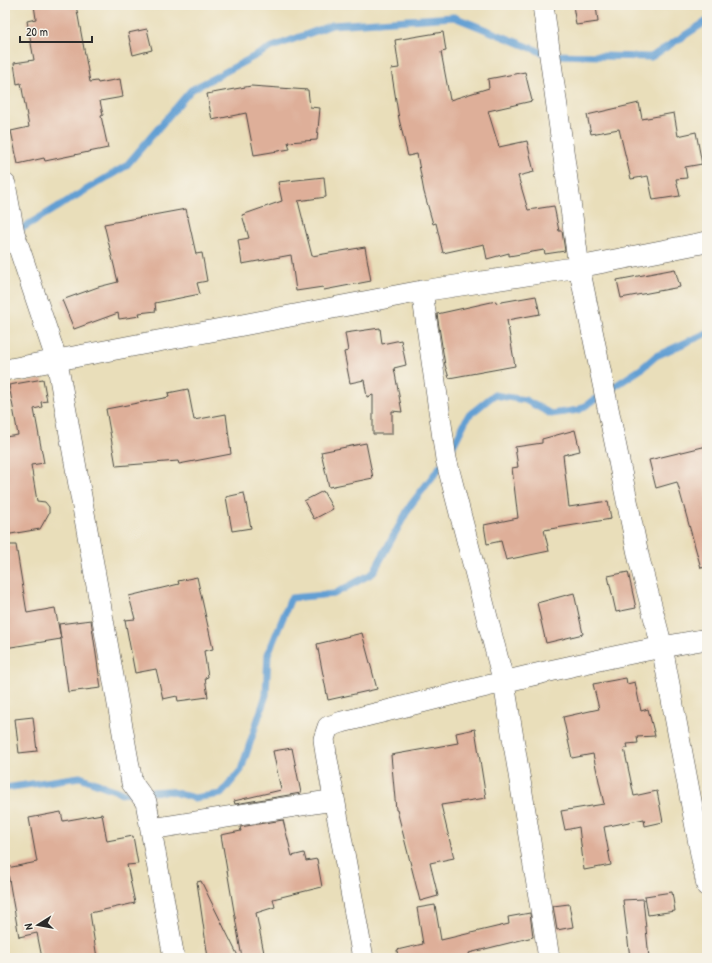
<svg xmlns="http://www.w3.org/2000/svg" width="712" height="963" font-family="'Patrick Hand',sans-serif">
	<rect width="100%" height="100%" fill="#f7f3e8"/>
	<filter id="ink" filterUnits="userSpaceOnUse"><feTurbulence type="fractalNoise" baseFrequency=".025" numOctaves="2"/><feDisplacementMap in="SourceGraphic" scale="8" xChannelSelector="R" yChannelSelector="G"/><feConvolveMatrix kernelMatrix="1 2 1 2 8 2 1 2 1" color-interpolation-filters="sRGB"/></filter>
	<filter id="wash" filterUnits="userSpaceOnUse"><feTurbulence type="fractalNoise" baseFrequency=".012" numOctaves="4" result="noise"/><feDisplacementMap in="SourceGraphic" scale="16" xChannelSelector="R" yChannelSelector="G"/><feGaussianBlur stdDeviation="0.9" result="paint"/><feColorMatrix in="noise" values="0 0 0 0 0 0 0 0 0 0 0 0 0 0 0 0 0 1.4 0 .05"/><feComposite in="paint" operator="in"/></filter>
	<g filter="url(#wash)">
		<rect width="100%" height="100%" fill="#e9deba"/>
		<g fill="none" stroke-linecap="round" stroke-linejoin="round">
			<!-- stream -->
			<path stroke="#629fd3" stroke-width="7" d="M5,241L14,233L126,166L191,90L270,48L332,25L454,17L549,55L651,57L707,21
				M451,450L468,416L494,395L525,400L551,414L579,410L641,369L656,356L707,333
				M5,788L80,777L122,793L169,791L194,798L221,794L241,770L266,695L268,654L291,598L334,594L373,573L410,506L443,463"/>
		</g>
		<g id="blocks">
			<!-- building -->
			<path fill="#deaf99" d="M34,5H76L90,82L97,81L98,83L120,79L123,97L100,101L103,115L101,116L108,148L45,161L44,158L18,164L11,131L29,127L21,83L17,84L14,63L34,60L27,21L36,19Z
				M573,5H596L598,22L576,25Z
				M147,29L152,50L133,55L128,33Z
				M443,32L446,51L441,52L450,100L489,88L488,79L525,72L532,101L488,111L499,147L527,141L534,172L518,176L528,210L554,206L559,231H562L565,251L545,254L544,250L509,256V253L487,259L484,244L443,253L436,223L433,224L424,192L417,154L408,156L399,119L391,69L399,68L395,40Z
				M251,86L308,90L310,107L320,108L317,140L288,142L290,149L254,155L246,113L212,120L207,94Z
				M639,103L642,119L674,113L678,136L696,132L702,164L685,167L687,178L676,179L680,196L653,200L648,176L631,179L619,129L591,134L587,115Z
				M324,177L326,197L298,201L312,256L365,247L371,281L324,290L323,287L296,291L291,255L242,264L238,240L249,238L242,215L282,201L278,182Z
				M186,209L196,254L202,253L207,281L197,283L200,294L155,303L156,311L139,313L140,316L119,319L118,313L74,329L62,300L98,287L118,282L104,224Z
				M675,269L680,287L621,298L617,280Z
				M536,296L540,314L507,320L515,366L449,378L445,365L437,314L496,301V303Z
				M380,328L382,344L401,340L406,365L394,368L402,412L392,411V434H373V395L367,397L364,380L350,383L344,352L348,351L345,333Z
				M43,379L47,401L41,402L42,407L34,409L44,463L31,465L37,501L45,502L49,507V513L40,529L5,535V437L18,435L9,385Z
				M188,389L194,420L226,414L231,454L179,464L178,461L116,466L106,409L169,397L168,393Z
				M575,430L580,451L563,455L569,507L608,501L611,519L544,530L549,551L506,560L501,541L487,544L484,525L518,518L512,468L518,467L515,447L542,443V439Z
				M366,443L373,478L329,487L321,452Z
				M707,446V567L701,568L677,482L656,488L649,460Z
				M323,491L333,509L314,519L304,501Z
				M244,493L251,528L232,531L226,497Z
				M5,545H16L27,613L55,608L61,639L5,648Z
				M628,572L636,608L616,612L608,576Z
				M197,577L213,649L204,651L208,677L205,678L208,697L178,701L177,696L163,699L156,669L135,673L125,620L135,619L129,596L179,584L178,581Z
				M574,593L583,634L546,643L537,603Z
				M91,620L101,688L68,692L59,624Z
				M362,633L377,689L328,700L317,644Z
				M626,678L627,684L635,682L641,711L648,709L655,736L637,737L638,743L627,744L628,748H624L634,796L657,791L663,822L645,826L644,819L604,827L611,865L584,870L579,827L565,830L561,811L604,804L593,754L572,758L563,717L599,709L593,684Z
				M33,717L37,751L19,753L15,719Z
				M475,729L486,798L441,805L454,858L430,863L438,896L420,901L397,810H396L391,755L458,743L456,733Z
				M292,748L301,793L235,804L234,801L281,790L273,751Z
				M61,812L63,821L102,814L107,841L133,836L138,864L127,865L135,903L90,913L97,958H42L37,933L19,937L7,868L37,862L29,818Z
				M283,820L292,856L304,853L306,861L317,859L322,887L273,899L275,907L256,913L265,958H242L221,835L241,831L240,827Z
				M201,881L239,958H208L197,882Z
				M672,892L675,911L648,915L645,896Z
				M643,899L649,958H630L623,900Z
				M569,904L573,927L557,930L553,906Z
				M435,905L441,940L509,924L508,917L530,913L533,937L469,953L470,958H398L397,950L423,944L417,908Z"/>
		</g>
	</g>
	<g filter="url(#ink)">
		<use href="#blocks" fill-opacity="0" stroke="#484640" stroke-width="1"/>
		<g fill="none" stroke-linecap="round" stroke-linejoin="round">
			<defs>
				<path id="minor" d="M543,5L579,267L639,559L662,647L707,886
					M5,184L14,233L57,361L132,783L146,802L174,958
					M422,291L446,459L504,683L549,958
					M5,370L422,291L579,267L707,242
					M151,829L334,800
					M363,958L326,754L324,739L328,727L342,722C463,692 584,660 707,639"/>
			</defs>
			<!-- minor casing -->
			<use href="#minor" stroke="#484640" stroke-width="22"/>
			<!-- minor -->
			<use href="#minor" stroke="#fff" stroke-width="21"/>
		</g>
	</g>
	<!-- margin -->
	<rect width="712" height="963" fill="none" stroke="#f7f3e8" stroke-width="20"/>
	<!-- north arrow -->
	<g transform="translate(38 925) rotate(259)" stroke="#f7f3e8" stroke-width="3" paint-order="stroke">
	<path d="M0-3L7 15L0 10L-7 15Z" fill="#2b2b2b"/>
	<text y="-6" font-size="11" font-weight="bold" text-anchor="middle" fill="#2b2b2b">N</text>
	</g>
	<!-- scale -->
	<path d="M20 36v6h72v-6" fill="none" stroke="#2b2b2b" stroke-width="2"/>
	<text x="26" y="36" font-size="12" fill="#2b2b2b" stroke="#f7f3e8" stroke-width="3" paint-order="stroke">20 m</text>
</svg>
